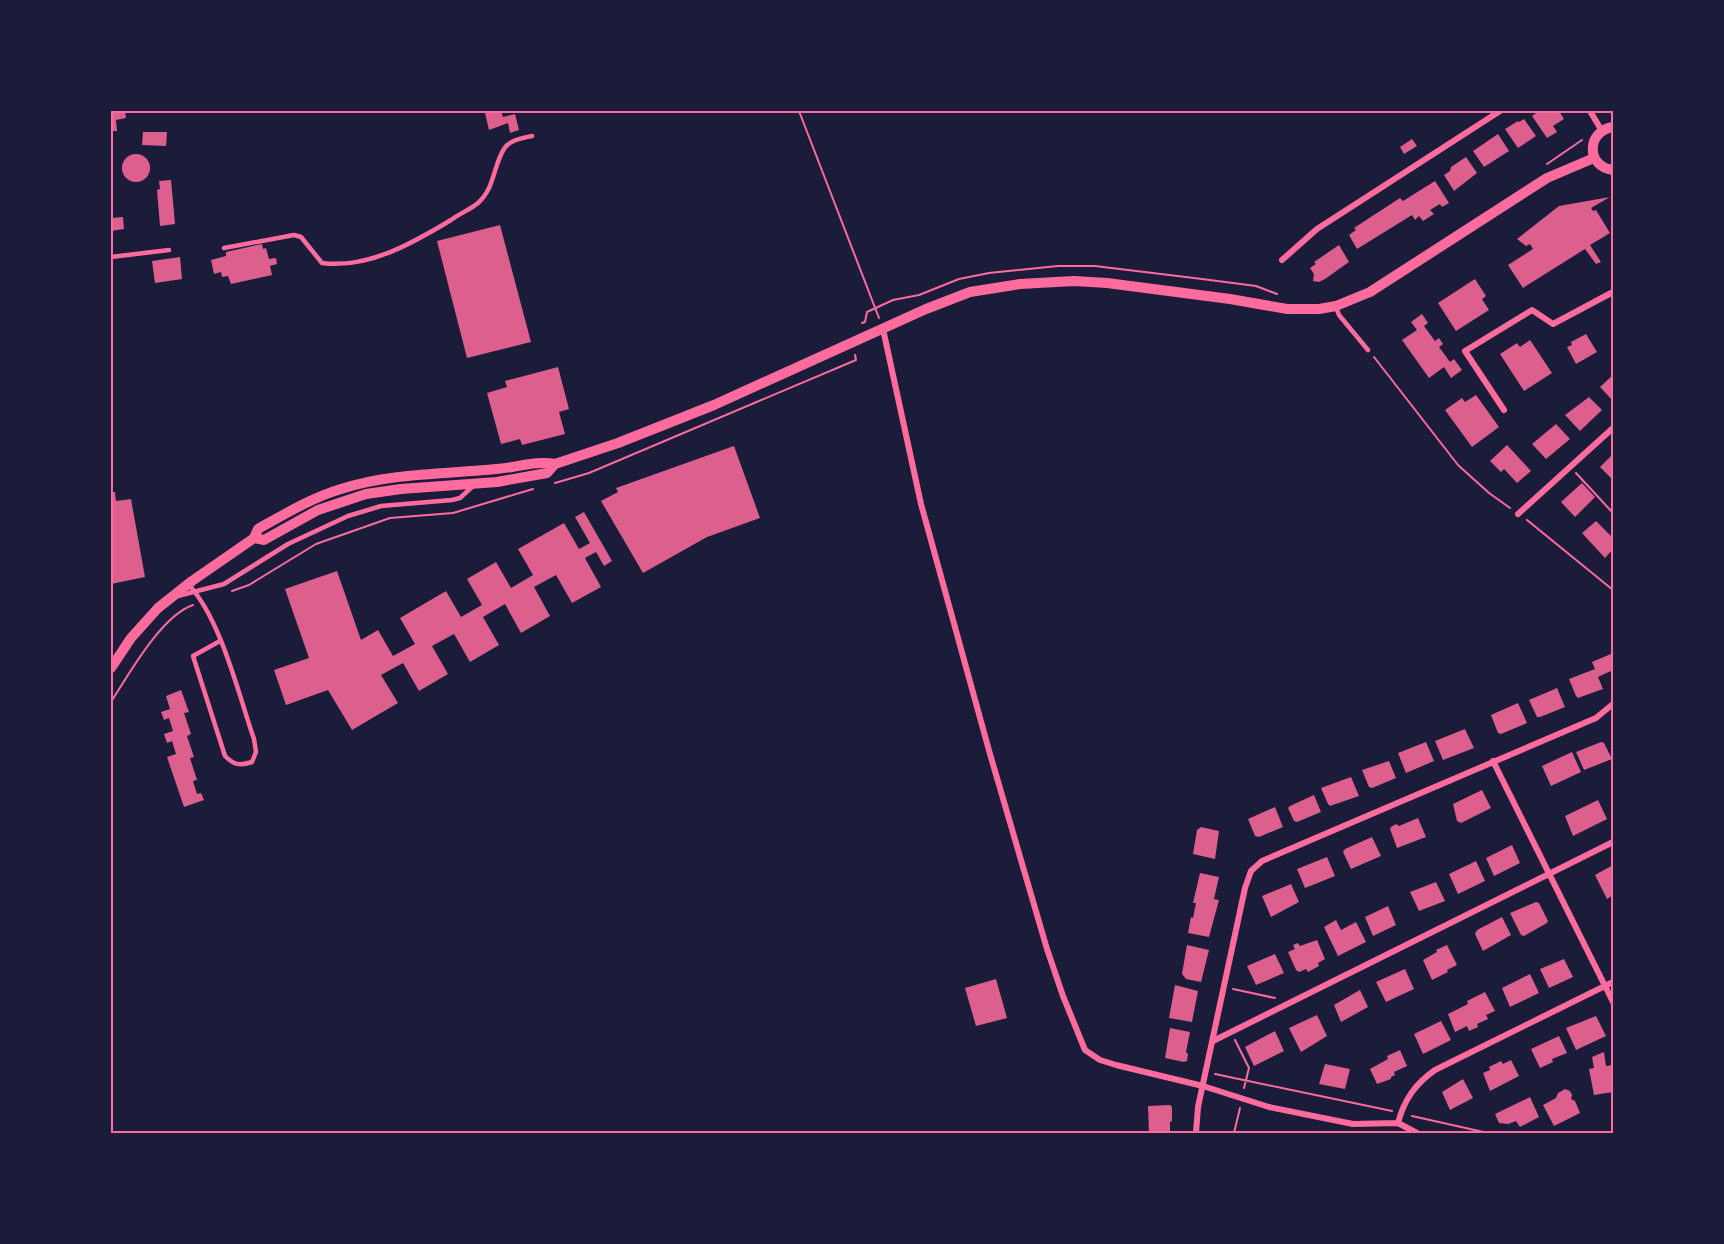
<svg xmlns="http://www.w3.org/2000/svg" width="1724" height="1244" font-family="Jost,sans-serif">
	<rect width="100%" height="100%" fill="#1b1b3a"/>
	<!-- building -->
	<path fill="#dd5f8e" d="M111,111H125L126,118L116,120L117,131H111Z
		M491,111H501L503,117L515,114L519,130L510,133L508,123L489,130L485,113Z
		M1539,111H1559L1564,119L1553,126L1557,132L1547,138L1532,116Z
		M1524,119L1536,136L1518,148L1505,129L1518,121L1519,122Z
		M143,132H167L166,146L142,145Z
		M1498,134L1509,151L1484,167L1473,151Z
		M1412,139L1417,146L1404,154L1400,147Z
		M122 168a14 14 0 1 1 28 0a14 14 0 1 1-28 0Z
		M1466,157L1477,173L1454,191L1444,175L1450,171L1451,167Z
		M171,180L175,224L160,226L157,190L160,189L159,181Z
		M1435,181L1449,203L1442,207L1440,204L1430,210L1434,214L1423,221L1419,216L1415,220L1412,215L1357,249L1349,235L1356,230L1354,228L1400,198L1403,201Z
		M1610,197L1591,208L1593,211L1596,210L1610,233L1590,245L1601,262L1596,264L1585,249L1523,288L1508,265L1533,249L1530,244L1526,246L1517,239L1559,206Z
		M123,217L124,229L111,231V218Z
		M500,225L531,342L467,358L437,241Z
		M262,244L263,249L266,248L269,259L276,258L277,264L270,266L272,275L231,284L228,276L222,277L221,272L214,274L211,260L226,256V252Z
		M1339,245L1349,262L1325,279L1319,282L1313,281L1314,274L1310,268L1316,264L1314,262Z
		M180,257L182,279L155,283L152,261Z
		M1475,279L1486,296L1482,299L1489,310L1456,331L1438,303Z
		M1422,314L1428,323L1424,326L1435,341L1439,338L1443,344L1439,347L1450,362L1454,359L1462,370L1451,378L1444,367L1429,378L1402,340L1417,330L1411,322Z
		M1586,334L1597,352L1576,364L1567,347L1572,345L1571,342Z
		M1530,340L1552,373L1524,391L1500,354L1517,343L1520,347Z
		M558,367L569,409L559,412L565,434L522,445L520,439L501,444L487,393L507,387L505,381Z
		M1613,375V401L1600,387Z
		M1476,395L1499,427L1472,447L1445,410L1462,398L1465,402Z
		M1589,397L1602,410L1580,431L1565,415Z
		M1556,424L1570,439L1546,459L1532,444Z
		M1507,445L1531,471L1517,483L1504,469L1501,472L1490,461Z
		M734,446L760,518L707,537L643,573L601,501L618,492L616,488Z
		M1613,454V480L1600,467Z
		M1582,483L1595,497L1575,517L1561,502Z
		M111,492H115L116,501L131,499L145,577L111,584Z
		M584,512L612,561L604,566L596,552L585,558L601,587L572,603L556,575L534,587L550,616L521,633L505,604L483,617L499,645L470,662L454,634L432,646L448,674L419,691L403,663L381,675L398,703L352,730L328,690L286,705L274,670L309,658L285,589L337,571L361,640L378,630L393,656L415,644L400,618L446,591L461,617L482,605L467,579L496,562L511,588L533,575L518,549L564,523L579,549L590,543L575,517Z
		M1596,521L1613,538V549L1605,558L1582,533Z
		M1613,653V670L1598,677L1603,689L1578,698L1576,696L1569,679L1595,669L1592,662Z
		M1557,688L1565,707L1540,717H1537L1529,700Z
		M181,690L189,712L184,713L191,734L187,736L194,757L190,758L197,780L193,781L197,794L201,793L204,800L184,807L167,757L176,754L172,741L167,743L164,734L173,731L169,718L164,720L161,712L170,709L166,696Z
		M1518,703L1527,723L1501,734L1498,733L1491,715Z
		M1465,729L1474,748L1443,760L1435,741Z
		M1426,742L1434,761L1406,773L1398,753Z
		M1601,742L1604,743L1612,759L1584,770L1576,752Z
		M1572,752L1581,772L1551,786L1542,766Z
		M1389,761L1396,778L1372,788L1369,787L1362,770Z
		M1351,777L1359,796L1330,806L1328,804L1321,788Z
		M1482,790L1491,808L1461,823L1457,821L1453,804Z
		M1314,795L1321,812L1297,822L1294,821L1288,808L1290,806Z
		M1598,800L1607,819L1573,836L1565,816Z
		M1275,807L1283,827L1259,837L1255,836L1248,819Z
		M1418,818L1426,837L1397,848L1390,829L1391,827L1396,824L1399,826Z
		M1201,827L1219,831L1215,859L1193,854L1197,830Z
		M1372,837L1381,856L1351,869L1343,852L1345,849Z
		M1512,845L1520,863L1494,876L1486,858Z
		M1327,857L1335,876L1305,888L1297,869Z
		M1476,861L1485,881L1458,894L1449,874Z
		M1613,865V895L1607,899L1595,875Z
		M1200,873L1219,877L1214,899L1219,900L1209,937L1188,933L1191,917L1193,918L1196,903H1193Z
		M1436,882L1445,901L1419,911L1410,892Z
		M1291,884L1299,902L1271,917L1262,896Z
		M1536,902L1539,903L1548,921L1547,923L1524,936L1521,935L1510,913Z
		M1388,906L1396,925L1373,936L1365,917Z
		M1502,917L1511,935L1483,951L1475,934L1477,930Z
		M1336,920L1341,930L1356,922L1366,942L1338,956L1324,927Z
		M1317,940L1325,959L1318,963L1319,966L1308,972L1306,969L1299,972L1296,970L1288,952L1295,949L1293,945L1298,943L1300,946Z
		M1187,945L1209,950L1201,982L1186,979L1182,974Z
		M1447,945L1457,965L1447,970L1448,972L1432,980L1423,960L1437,952L1436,950Z
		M1275,954L1284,973L1256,985L1247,966Z
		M1564,959L1573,977L1549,988L1540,969Z
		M1405,969L1414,989L1386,1002L1376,982Z
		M1530,974L1539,993L1510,1007L1502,988Z
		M996,979L1007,1018L976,1026L965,988Z
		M1175,985L1198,991L1192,1022L1169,1018Z
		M1360,990L1368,1007L1341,1022L1334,1005Z
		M1485,992L1495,1011L1486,1015L1488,1019L1477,1024L1478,1027L1469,1031L1467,1026L1455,1032L1448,1014L1468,1004L1467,1001Z
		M1317,1015L1327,1036L1301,1052L1289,1028Z
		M1596,1016L1606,1036L1576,1050L1566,1028Z
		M1441,1021L1451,1040L1423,1054L1414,1034Z
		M1170,1028L1190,1032L1186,1052L1188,1054L1187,1061L1184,1062L1165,1058Z
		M1275,1031L1284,1051L1254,1066L1245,1047Z
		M1559,1036L1567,1053L1552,1059L1553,1062L1540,1068L1531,1049Z
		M1400,1050L1407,1066L1394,1072L1395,1075L1391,1077V1079L1377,1084L1370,1069L1388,1059L1387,1056Z
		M1604,1052L1606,1066L1613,1065V1092L1594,1095L1589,1069L1594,1068L1592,1057Z
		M1511,1060L1519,1076L1490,1091L1483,1073L1490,1070L1489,1067L1501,1061L1503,1064Z
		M1325,1064L1350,1069L1345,1089L1319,1084Z
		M1463,1079L1473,1098L1450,1110L1442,1092Z
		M1565,1089L1570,1091L1572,1095L1571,1099L1575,1101L1580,1113L1554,1126L1543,1105L1556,1098L1558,1093Z
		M1530,1097L1539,1117L1520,1127L1516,1121L1508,1124L1499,1123L1495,1114Z
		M1170,1105L1172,1107V1121L1170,1122V1133H1149L1148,1106Z"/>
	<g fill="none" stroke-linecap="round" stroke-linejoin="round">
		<!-- path -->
		<path stroke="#ff6b9d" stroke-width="2" d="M799,111L879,318
			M1547,164L1582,140
			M862,323L865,322L867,312L893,300L919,295L959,279L989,273L1058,266H1095L1202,279L1256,286L1277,294
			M1374,357L1458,465L1489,493L1510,508
			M1576,473L1613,513
			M555,483L589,473L856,360L855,355
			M1527,520L1613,590
			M232,591L249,585L316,544L390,518L453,513L533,489
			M111,702C129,674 161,616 193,605
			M1233,989L1275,998
			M1235,1040L1249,1068L1244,1088
			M1215,1074L1392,1111
			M1412,1116L1488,1133
			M1234,1133L1240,1108"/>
		<!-- service -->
		<path stroke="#ff6b9d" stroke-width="4.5" d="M224,248L294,235L301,237L322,263C368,269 413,243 451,220C459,214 471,209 478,203C495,188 493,166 504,149C509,140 523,138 532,136
			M111,257L169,250
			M1336,307L1339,315L1368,350
			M188,584C221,619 238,693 254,739L256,752L252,762C240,766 234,765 225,756L193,656L220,641
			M178,596L224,584L288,544L348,516L381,506L452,500L460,498L473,486"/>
		<!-- minor -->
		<path stroke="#ff6b9d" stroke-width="6" d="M1590,111L1602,131
			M1282,260L1317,229L1500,111
			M883,329L921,504L990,754L1047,949L1063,996L1085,1050L1100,1060L1116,1065L1203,1086L1269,1107L1353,1124L1398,1123L1417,1133
			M1504,410L1465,351L1532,310L1553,324L1613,292
			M1518,514L1613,428
			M1493,761L1613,1002
			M1213,1041L1613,842
			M1398,1123C1404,1100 1415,1084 1435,1070L1613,982
			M1196,1133L1198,1107L1245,888L1251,871L1262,861L1596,718L1613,704"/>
		<!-- tertiary -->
		<path stroke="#ff6b9d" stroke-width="10" d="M1613,127C1586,131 1586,167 1613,170
			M254,538L264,540L318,510L366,494L401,489L497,482L547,473L555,464L618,443L714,405L926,309L970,292L1020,284L1074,281L1107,283L1230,299L1287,309H1319L1336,306L1370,292L1547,178L1594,158
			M111,668L131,638L158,608L192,581L254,538L258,529C285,514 311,498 341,489C390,473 445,474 496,469C515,468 536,460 555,464"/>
	</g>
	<!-- border -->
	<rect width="1724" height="1244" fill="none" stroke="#1b1b3a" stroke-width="225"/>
	<rect x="112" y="112" width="1500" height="1020" fill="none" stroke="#ff6b9d" stroke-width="2"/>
</svg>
